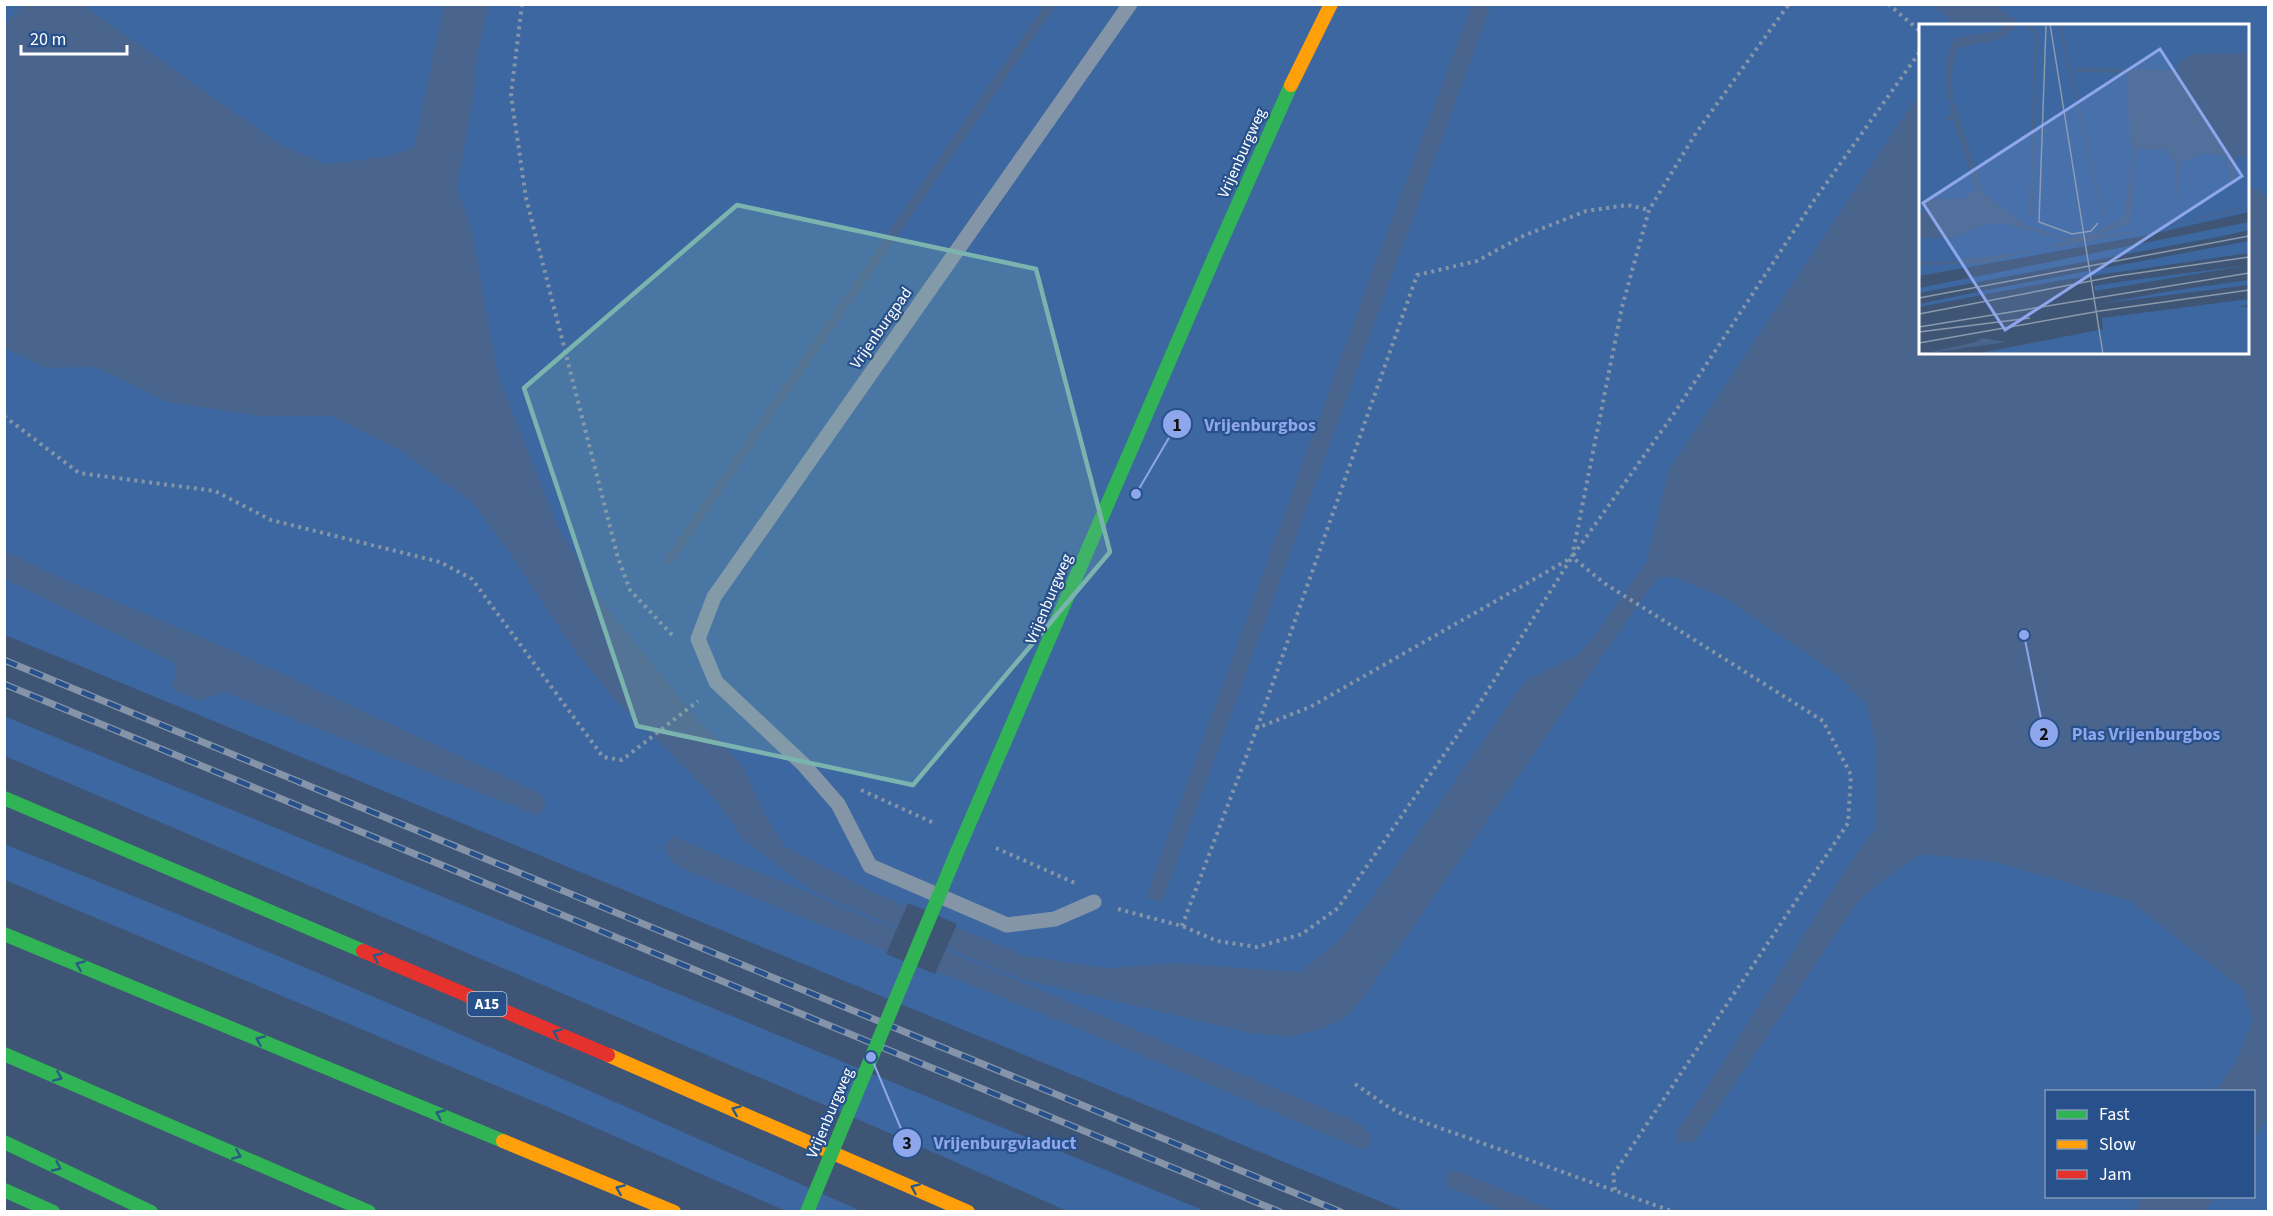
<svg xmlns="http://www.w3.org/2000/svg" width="2273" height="1216" font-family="'Source Sans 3',sans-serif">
	<rect width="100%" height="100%" fill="#3e5575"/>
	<!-- green -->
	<path fill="#3c67a0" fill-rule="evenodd" d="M4,5H2268V1211H1403L5,635ZM1920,26H2248V352H1920ZM2046,1092H2254V1196H2046Z
		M4,716L1205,1211H1067L871,1125L5,756Z
		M4,844C293,958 577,1085 861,1211H786L564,1114L5,880Z"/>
	<!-- water -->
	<path fill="#49658e" d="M22,5H83L282,146L327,164L389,156L414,147L444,5H489L477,56L474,94L457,188L472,232L498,376L558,527L603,603L698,720L742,765L763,810L784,846L877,894L1026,956L1107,968L1176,963L1301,972L1340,939L1391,872L1525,681L1578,654L1596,634L1647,561L1668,471L1920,92V352H2248V183L2268,197V1117L2254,1139V1092L2216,1091L2236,1061L2253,1019L2242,989L2130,901L1994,862L1921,854L1880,882L1857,903L1695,1142H1677L1676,1132L1701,1096L1847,867L1875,829L1876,747L1867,705L1837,674L1723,597L1672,577L1657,578L1364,997L1344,1019L1322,1029L1289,1037L1250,1033L1021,979L817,894L744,840L714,798L643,725L619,704L573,649L514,559L473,503L402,451L332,416H257L167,402L95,367L46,368L5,348L4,26Z
		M1472,5H1491L1162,902L1146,897L1368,283Z
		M1931,5H1994L2024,25H1950V18Z
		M4,551L70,582L231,650L540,793L546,803L539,816L224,692L199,701L170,688L176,674L175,663L5,579Z
		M672,836L1359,1123L1371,1135L1370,1144L1366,1149L1359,1148L1077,1028L680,868L670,859L663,848Z
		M1449,1171H1458L1555,1211H1504L1448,1187L1446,1177Z
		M2142,1197V1196L2215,1197L2205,1211H2136Z"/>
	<!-- pier -->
	<path fill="#3e5575" d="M908,903L957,924L935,974L886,954Z"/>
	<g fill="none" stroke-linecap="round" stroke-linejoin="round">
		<!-- stream -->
		<path stroke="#49658e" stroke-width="10" d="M669,560L1051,4"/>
		<!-- path -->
		<path stroke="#8595a8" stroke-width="4" stroke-dasharray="3 4.5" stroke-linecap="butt" d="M522,4L511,95L526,198L618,558L630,590L674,637
			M1888,4L1920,31
			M4,416L79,473L215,491L271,520L440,562L472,579L603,757L622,760L698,701
			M1257,728L1417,275L1477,261L1523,236L1586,211L1628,205L1649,210
			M861,790L934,823
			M996,848L1075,883
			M1118,909L1182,926L1217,941L1257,947L1302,934L1338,908L1481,701L1572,557L1673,415L1813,202L1919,53L1920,46
			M1182,926L1257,728L1310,707L1571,558
			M1355,1084L1387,1106L1404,1115L1674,1212
			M1615,1190L1613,1175L1848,823L1851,775L1823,721L1604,583L1572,557L1622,307L1649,210L1696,133L1789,4"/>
		<!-- lane -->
		<path stroke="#8595a8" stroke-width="15" d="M1094,902L1055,919L1007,925L870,866L838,804L803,764L716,682L698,639L714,597L1130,4"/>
		<!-- fast -->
		<path stroke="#30b455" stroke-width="14" d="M4,798L363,951
			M957,852L1213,260L1291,85
			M4,934L503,1141
			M4,1054L369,1212
			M4,1142L151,1212
			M4,1190L53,1212"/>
		<!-- slow -->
		<path stroke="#ff9f0a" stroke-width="14" d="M1291,85L1331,4
			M608,1055L968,1212
			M503,1141L674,1212"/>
		<!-- jam -->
		<path stroke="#e5322d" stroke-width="14" d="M363,951L608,1055"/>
		<defs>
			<path id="rail" d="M4,660L1341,1212
				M4,684L1280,1212"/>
		</defs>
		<!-- rail casing -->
		<use href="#rail" stroke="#8594a8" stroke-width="7"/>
		<!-- rail -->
		<use href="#rail" stroke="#28518b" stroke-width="4.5" stroke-dasharray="14" stroke-linecap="butt"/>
		<!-- fast-bridge -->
		<path stroke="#30b455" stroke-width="14" d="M807,1212L957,852"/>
	</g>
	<!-- one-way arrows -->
	<defs><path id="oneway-chevron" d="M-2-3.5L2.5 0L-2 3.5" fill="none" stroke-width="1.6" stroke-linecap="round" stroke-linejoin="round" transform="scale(1.5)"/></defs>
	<g stroke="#295b86">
		<use href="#oneway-chevron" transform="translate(377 957) rotate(-157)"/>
		<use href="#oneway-chevron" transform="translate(80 965) rotate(-157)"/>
		<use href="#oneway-chevron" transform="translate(557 1033) rotate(-157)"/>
		<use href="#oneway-chevron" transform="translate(260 1040) rotate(-157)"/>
		<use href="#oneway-chevron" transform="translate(58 1077) rotate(23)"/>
		<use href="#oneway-chevron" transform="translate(736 1110) rotate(-157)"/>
		<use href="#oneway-chevron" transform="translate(440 1114) rotate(-157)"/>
		<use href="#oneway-chevron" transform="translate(237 1155) rotate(23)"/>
		<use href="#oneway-chevron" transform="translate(57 1167) rotate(25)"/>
		<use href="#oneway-chevron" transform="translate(915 1188) rotate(-156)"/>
		<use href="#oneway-chevron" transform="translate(620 1189) rotate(-157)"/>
	</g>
	<!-- marked area -->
	<path fill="#7bb4af" fill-opacity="0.2" stroke="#7bb4af" stroke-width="4.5" stroke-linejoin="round" d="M737,205L1036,269L1110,552L913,785L637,726L524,388Z"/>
	<g text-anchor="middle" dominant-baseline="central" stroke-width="4.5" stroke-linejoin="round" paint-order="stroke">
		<!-- shield labels -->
		<rect fill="#28518b" stroke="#becbdc" stroke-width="1.5" x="467.5" y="992" width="39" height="24" rx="4.5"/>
		<g font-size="15" font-weight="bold" fill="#fff">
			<text x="487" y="1004">A15</text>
		</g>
		<!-- street labels -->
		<g font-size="16" fill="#fff" stroke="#28518b">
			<text transform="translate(1242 153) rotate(-66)">Vrijenburgweg</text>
			<text transform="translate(881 328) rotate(-55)">Vrijenburgpad</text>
			<text transform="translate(1049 599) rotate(-67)">Vrijenburgweg</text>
			<text transform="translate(830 1113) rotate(-67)">Vrijenburgweg</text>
		</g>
	</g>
	<!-- overview -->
	<g transform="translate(1919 24)">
		<rect width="330" height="330" fill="#3e5575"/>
		<path d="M0,0H330V188L229,211L0,252ZM330,198V206L304,212L0,269V264ZM330,217V229L138,257L0,283V280L78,264ZM330,241L176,267L175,262L206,257ZM330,256V261L179,280L258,266ZM330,275V280L320,283H330V330H57L184,305L183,294Z" fill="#3c67a0"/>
		<path d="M88,0H101L82,15L38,24L33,48L34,76H29L26,43L35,14L75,8ZM139,0H142L186,195H184ZM330,29V136L326,132H317L312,168L308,133L287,129L262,138L256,185V139L246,126L224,125L216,127L213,194L209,200L180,211L224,207L134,224L131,221L148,217L87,200H67L34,214H0V188L6,187L7,174L43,175L57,166L34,96H26L32,88L30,79L35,78L64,168L108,201L143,214L156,213L176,209L205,192L214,126L210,115L209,49L158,48L156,44L259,46L260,38L271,30ZM330,180L314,188L234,204L314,186ZM115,226L68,239L0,241V237L25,238ZM63,314L87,318L4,330L57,318Z" fill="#49658e"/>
		<path fill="none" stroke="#49658e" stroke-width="3" d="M106,0L117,9L112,192"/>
		<path fill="none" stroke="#8b99ac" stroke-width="1.5" d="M131,0L184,330M127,2L120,198L153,210L172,207L179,199M0,274L330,212M0,290L198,252L330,233M0,303L330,249M0,308L111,294M0,319L181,287L330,266"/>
		<path fill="#8ea6ec" fill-opacity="0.15" stroke="#8ea6ec" stroke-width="3" d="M241,25L323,152L86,306L4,179Z"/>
		<rect width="330" height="330" fill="none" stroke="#fff" stroke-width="3"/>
	</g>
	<!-- callouts -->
	<path fill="none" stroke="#8ea6ec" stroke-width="2" d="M1136 494L1177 424M2024 635L2044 733M871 1057L907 1143"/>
	<g fill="#8ea6ec" stroke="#28518b" stroke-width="2">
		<circle cx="1136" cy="494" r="6"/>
		<circle cx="2024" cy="635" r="6"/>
		<circle cx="871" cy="1057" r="6"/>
		<circle cx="1177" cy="424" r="15"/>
		<circle cx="2044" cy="733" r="15"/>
		<circle cx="907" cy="1143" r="15"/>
	</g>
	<g font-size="18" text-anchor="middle" font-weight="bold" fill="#111">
		<text x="1177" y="431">1</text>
		<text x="2044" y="740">2</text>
		<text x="907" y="1149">3</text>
	</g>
	<g font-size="18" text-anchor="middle" font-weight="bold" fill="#8ea6ec" stroke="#28518b" stroke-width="4.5" stroke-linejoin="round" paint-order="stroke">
		<text x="1260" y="431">Vrijenburgbos</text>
		<text x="2146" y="740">Plas Vrijenburgbos</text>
		<text x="1005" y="1149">Vrijenburgviaduct</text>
	</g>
	<!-- border -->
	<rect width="2273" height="1216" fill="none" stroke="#ffffff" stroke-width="12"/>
	<!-- legend -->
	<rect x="2045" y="1090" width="210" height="108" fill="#28518b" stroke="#7e97b9" stroke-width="1.5"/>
	<rect x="2057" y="1110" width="30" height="9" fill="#30b455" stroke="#7e97b9" stroke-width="1.5"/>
	<text x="2099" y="1120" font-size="18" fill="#ffffff">Fast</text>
	<rect x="2057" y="1140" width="30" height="9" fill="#ff9f0a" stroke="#7e97b9" stroke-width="1.5"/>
	<text x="2099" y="1150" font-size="18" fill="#ffffff">Slow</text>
	<rect x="2057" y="1170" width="30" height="9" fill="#e5322d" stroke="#7e97b9" stroke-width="1.5"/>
	<text x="2099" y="1180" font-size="18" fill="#ffffff">Jam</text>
	<!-- scale -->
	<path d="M21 45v9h106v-9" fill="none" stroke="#ffffff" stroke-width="3"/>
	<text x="30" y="45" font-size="18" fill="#ffffff" stroke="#28518b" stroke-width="4.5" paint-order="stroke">20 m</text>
</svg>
